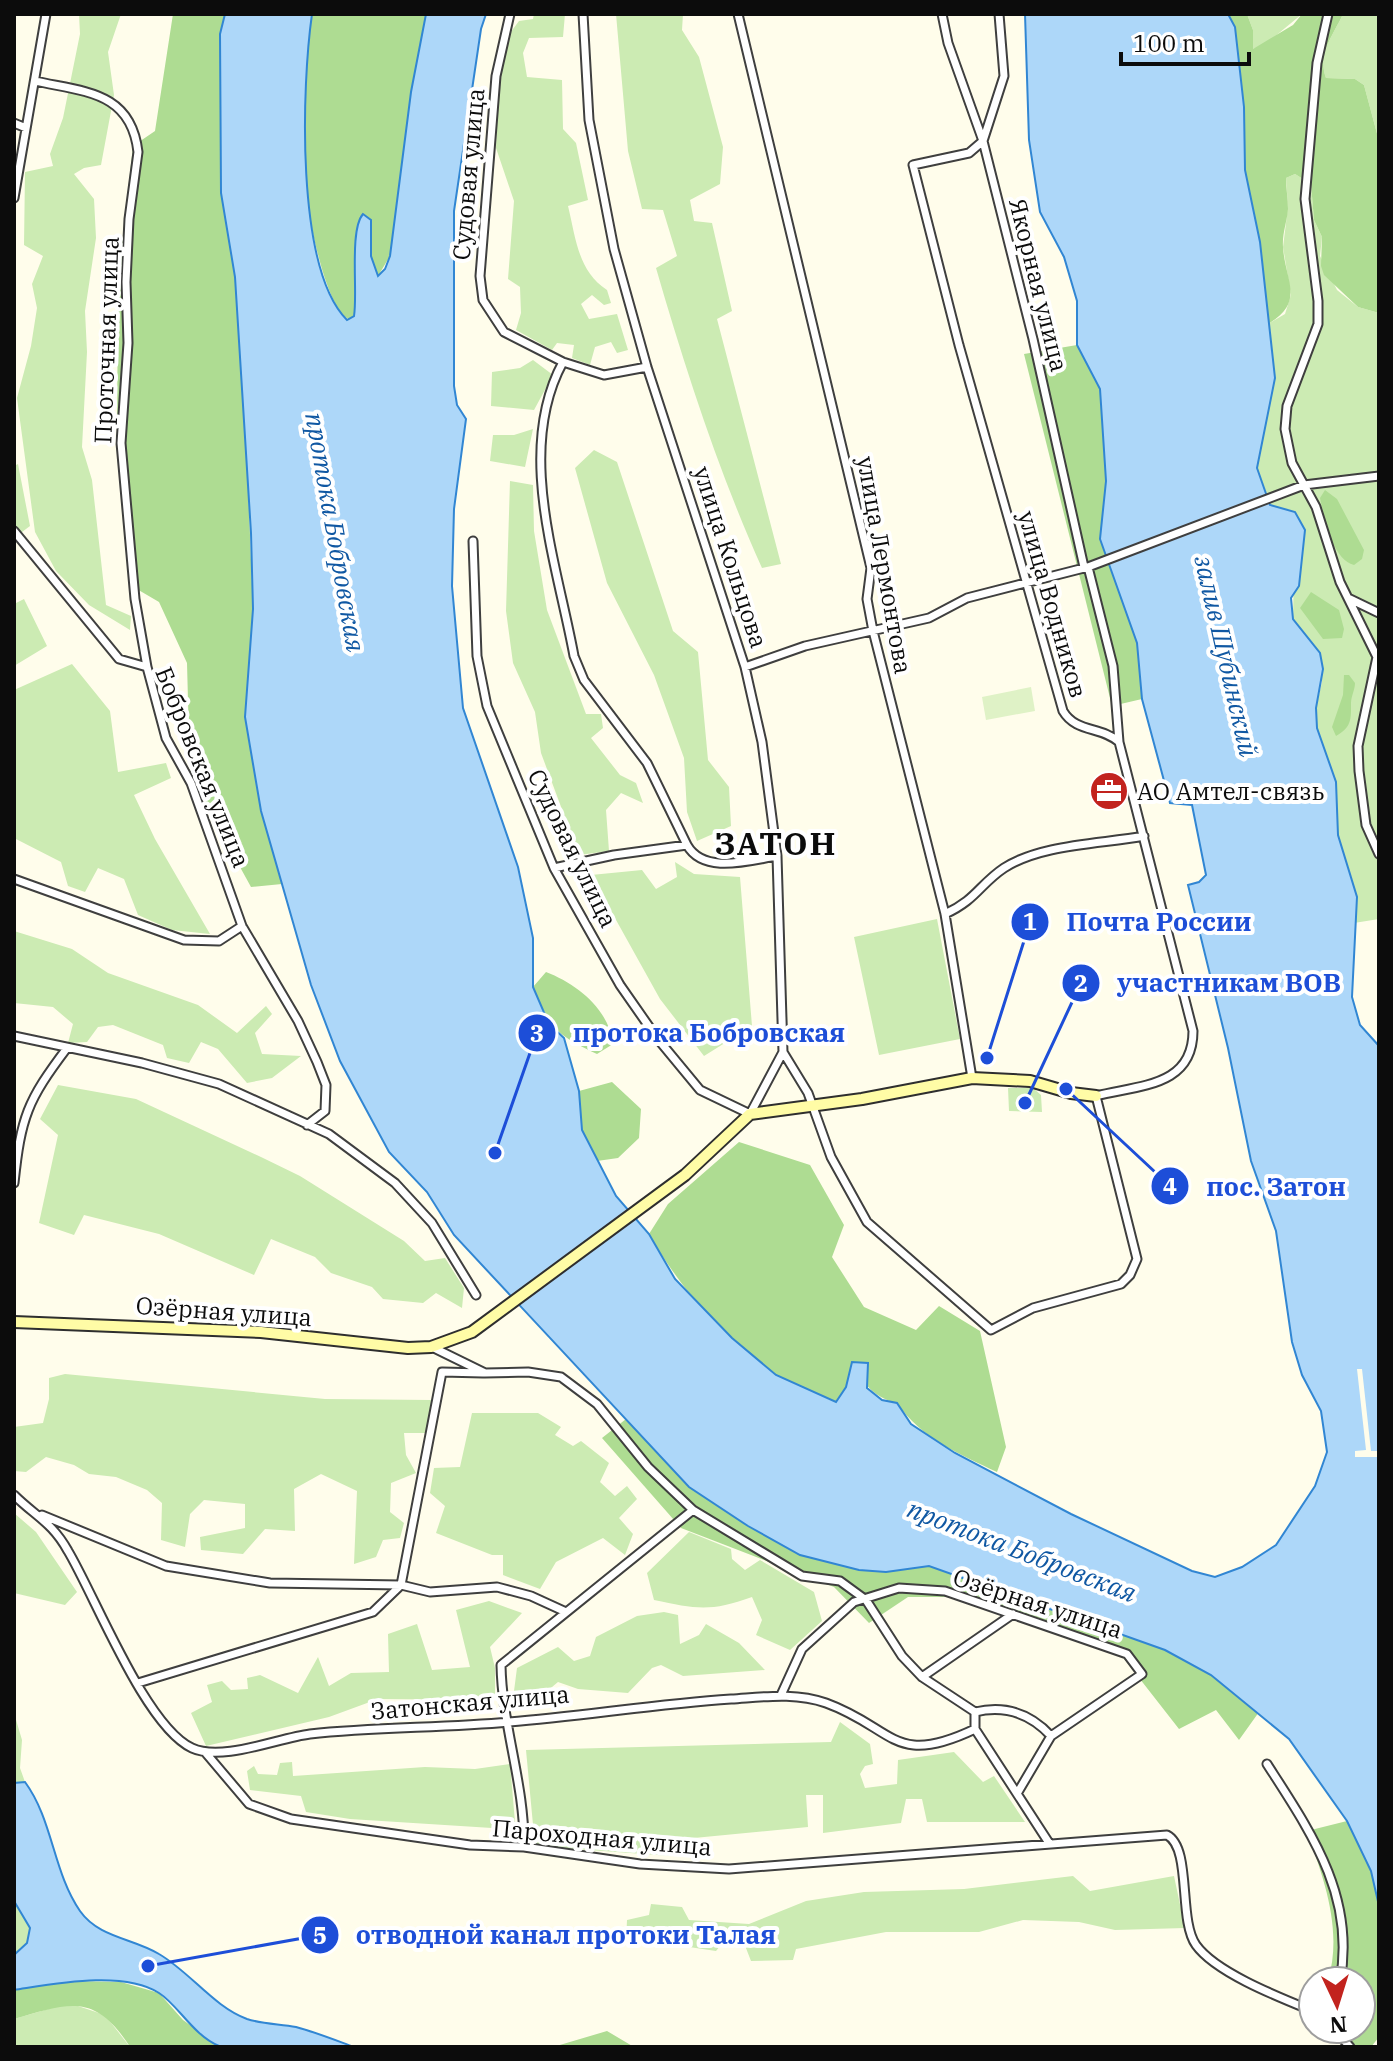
<svg xmlns="http://www.w3.org/2000/svg" width="1393" height="2061" font-family="'IBM Plex Serif',serif">
	<rect width="100%" height="100%" fill="#fffdeb"/>
	<!-- green -->
	<path fill="#ccebb3" d="M79,14H121L108,52L114,95L101,165L84,168L74,174L94,199L96,238L85,311L87,352L82,447L92,480L106,605L131,616L130,630L89,605L56,571L35,532L17,398L31,346L37,308L32,284L43,256L24,245L25,172L53,166L50,154L63,118L80,34Z
		M534,14H565L563,37L529,38L523,53L527,77L562,80L563,129L576,143L588,200L568,206C576,239 578,271 607,290L611,303L604,305L592,295L581,304L589,319L617,314L628,350L617,353L611,342L595,347L590,365L572,358L574,345L557,343L552,350L516,330L521,313L520,287L508,279L514,201L496,148L498,93L507,37L519,21L533,19Z
		M616,14H683L682,30L699,57L723,147L720,184L690,200L694,221L712,223L732,311L717,319L781,564L762,568C719,473 685,368 656,268L677,256L663,210L642,209L628,151Z
		M1247,14H1302L1262,47L1253,49V30Z
		M1343,14H1379V141L1364,85L1355,79L1326,78C1317,53 1333,36 1343,14Z
		M1295,174L1311,184L1314,220L1322,237L1320,256L1337,290L1358,307L1379,313V919L1354,923L1353,882L1338,835L1336,782L1317,728L1316,708L1322,682L1319,653L1293,619L1295,512L1271,505L1257,468L1275,378L1268,324L1285,314L1291,295L1283,247L1288,207L1286,178Z
		M533,360L553,375L534,410L491,406L492,372L520,368Z
		M533,429L525,467L490,461L493,435H514Z
		M594,450L617,462L673,631L698,652L708,760L729,787L731,826L697,841L687,812L684,758L654,675L607,583L575,468Z
		M18,464L30,526L14,538V466Z
		M510,481L533,485L534,531L547,610L586,714H601L603,728L591,738L620,775L636,783L643,803L621,793L606,810L609,851L579,855L541,753L535,712L513,663L506,611Z
		M24,599L47,646L14,666V604Z
		M72,664L110,711L118,772L166,763L171,778L134,795L155,839L210,934L172,930L138,915L124,879L98,868L85,892L68,886L61,862L14,838V690Z
		M675,862L694,874L740,877L752,1026L704,1056L660,999L591,875L642,870L656,889L677,877Z
		M937,919L960,1039L879,1055L854,937Z
		M14,931L72,949L108,973L198,1005L237,1033L266,1006L272,1014L255,1033L262,1054L301,1056L272,1078L247,1083L218,1049L201,1042L189,1063L167,1058L163,1045L113,1025L98,1027L87,1042L68,1043L73,1024L53,1007L14,1003Z
		M58,1085L136,1099L261,1157L300,1176L404,1241L425,1261L445,1258L464,1288L462,1308L436,1293L423,1303L383,1299L372,1287L331,1273L315,1257L271,1239L254,1275L159,1234L84,1215L74,1235L39,1223L58,1135L40,1119Z
		M1008,1088H1033L1041,1095L1042,1112L1009,1111Z
		M65,1374L325,1399L432,1400L426,1433H404L406,1455L416,1473L391,1483L390,1512L404,1523L400,1538L383,1540L376,1557L354,1564L357,1491L321,1474L294,1489L295,1531L265,1529L243,1554L201,1550L200,1537L245,1528V1504L204,1500L190,1514L185,1547L161,1540L162,1503L147,1490L116,1477L89,1474L74,1465L46,1457L26,1472L14,1471V1427L43,1423L49,1399V1378Z
		M472,1413H538L561,1427L555,1435L573,1446L581,1441L609,1463L600,1482L615,1496L627,1486L637,1499L619,1518L633,1534L625,1555L603,1538L556,1562L540,1589L503,1575V1555H492L436,1533L445,1506L430,1493L434,1468L460,1467Z
		M14,1513L36,1532L77,1592L65,1605L14,1593Z
		M689,1532L731,1549L732,1559L745,1570L760,1560L814,1592L822,1621L790,1650L756,1635L762,1620L752,1597C711,1612 696,1609 654,1600L647,1573Z
		M489,1601L522,1613L490,1647L495,1668V1700L378,1699L329,1717L206,1746L191,1713L212,1702L207,1685L222,1681L231,1690L248,1689L247,1678L260,1675L298,1693L318,1657L329,1686L351,1673L389,1672L388,1634L417,1624L432,1670L470,1667L456,1610Z
		M664,1612L678,1615L680,1644L699,1635L706,1624L739,1643L765,1670L683,1676L661,1665L652,1668L628,1693L578,1689L558,1682L546,1692L547,1705L514,1691L517,1668L558,1647L574,1661L590,1656L596,1637L637,1616Z
		M14,1713L22,1740L20,1768L25,1782L14,1783Z
		M840,1722L870,1744L873,1764L865,1766L860,1774L865,1788L897,1784L898,1760L954,1752L983,1782L994,1776L1025,1822H927L922,1799H906L901,1823L823,1833V1795H806L808,1827L673,1840L671,1856L535,1846L526,1750L831,1742Z
		M292,1762L293,1776L425,1767L475,1769L510,1764L515,1822L492,1828L350,1819L306,1812L301,1796L250,1790L247,1771L254,1766L258,1774L277,1775L280,1763Z
		M1073,1876L1090,1891L1174,1876L1185,1928L1115,1930L1079,1922L1023,1920L979,1932H886L796,1949L793,1960L751,1961L744,1943L725,1940L716,1951L649,1941L626,1942L627,1920L649,1915L651,1904L682,1907L689,1920L749,1924L806,1901L864,1892L964,1889Z
		M14,1901L30,1928L27,1943L14,1955Z
		M69,2003L105,2015L130,2047H14V2019Z"/>
	<!-- forest -->
	<path fill="#aedc92" d="M173,14H225L220,34L221,193L235,277L246,435L261,810L282,884L251,887L207,807L189,738L187,663L159,602L130,585L117,443L118,280L133,146L155,131Z
		M312,14H426L411,92L390,256L378,276L371,256V220L358,222L356,307L352,320C325,317 305,199 304,174C303,121 304,66 312,14Z
		M1228,14H1247L1253,30V49L1293,25L1302,14H1343C1333,36 1317,53 1326,78L1355,79L1364,85L1379,141V313L1358,307L1324,275L1321,266L1322,237L1314,220L1311,184L1295,174L1286,178C1286,188 1288,199 1288,209C1287,222 1282,234 1283,247C1285,281 1306,301 1268,324L1260,242L1245,170L1244,107L1235,28Z
		M1077,345L1100,389L1106,481L1100,539L1137,643L1142,699L1112,706L1024,354Z
		M1325,490L1337,499L1364,550L1362,559L1354,565C1332,559 1324,517 1320,498Z
		M1311,592L1339,610L1344,629L1342,638L1323,639L1300,608Z
		M1344,675H1349L1355,683C1355,690 1351,696 1351,703C1351,719 1352,727 1336,736L1332,727L1343,695Z
		M546,972C577,984 609,1009 613,1044L597,1054C555,1034 552,1030 533,987Z
		M612,1082L641,1109L639,1138L618,1158L597,1161L582,1130L579,1091Z
		M739,1142L810,1165L844,1225L832,1257L864,1307L916,1330L939,1306L980,1331L1006,1447L997,1472C959,1454 921,1438 897,1403C872,1397 864,1383 852,1363L846,1387L837,1402C756,1381 689,1303 649,1234L668,1204Z
		M626,1419L689,1487L748,1526L800,1555L859,1570L886,1572L928,1566L1165,1650L1211,1675L1259,1712L1239,1740L1216,1710L1179,1729L1122,1656L950,1597H908L869,1623L834,1587L681,1528L602,1438Z
		M1347,1821L1371,1871L1379,1906V2037L1371,2047H1348L1346,2029H1361V1981H1328C1343,1929 1324,1880 1307,1831Z
		M73,1981L121,1982L159,1993L183,2020L221,2047H130C95,1992 69,2003 14,2019V1990Z
		M607,2031L634,2047H553Z"/>
	<!-- pitch -->
	<path fill="#dff2c6" d="M1031,687L1035,711L986,720L982,697Z"/>
	<!-- water -->
	<path fill="#add7f9" stroke="#3186d3" stroke-width="2" d="M225,14H312C302,84 295,268 347,320L354,316C358,293 349,230 363,214L371,220V256L378,276L385,269L390,256L411,92L426,14H486L481,29L454,211V386L457,405L466,419L454,509L452,586L463,708L518,867L533,938V987L549,1024L564,1038L579,1091L582,1130L616,1196L649,1234L675,1279L732,1338L776,1375L836,1402L846,1387L852,1362L868,1363L867,1388L882,1400L897,1403L911,1424L955,1453L1071,1514L1192,1571L1215,1577L1242,1567L1276,1545L1315,1486L1327,1452L1321,1411L1302,1375L1292,1342L1276,1231L1251,1161L1228,1048L1188,885L1199,882L1206,875L1192,805L1170,803L1142,699L1137,643L1100,539L1106,481L1100,389L1077,345V301L1064,257L1040,212L1029,140L1025,14H1228L1235,27L1244,107L1245,170L1260,242L1275,378L1257,468L1270,505L1295,512L1305,530L1299,586L1291,598L1293,619L1320,653L1323,669L1316,708L1317,728L1336,782L1338,835L1357,897L1352,997L1360,1025L1379,1046V1906L1371,1871L1347,1821L1289,1739L1211,1675L1165,1650L929,1566L886,1572L859,1570L800,1555L748,1526L689,1487L454,1235L427,1192L389,1152L340,1061L311,985L261,811L245,717L253,609L251,533L235,277L221,193L220,34Z
		M25,1782C53,1820 53,1872 80,1911C99,1938 133,1938 159,1954C190,1972 214,2007 247,2019C262,2024 280,2024 296,2027C315,2032 335,2040 354,2047C331,2047 233,2052 219,2046C193,2035 178,2005 159,1993C123,1970 54,1984 14,1990V1955L27,1943L30,1928L14,1901V1783Z"/>
	<!-- pier -->
	<path fill="#fffdeb" d="M1357,1369H1362L1371,1451H1379V1457H1355V1451L1366,1450Z"/>
	<g fill="none" stroke-linecap="round" stroke-linejoin="round">
		<defs>
			<path id="street" d="M510,14L496,76L480,276L483,300L504,332L563,362L604,375L647,367
				M738,14L871,568L867,599L873,631L945,914L972,1078
				M999,14L1004,76L983,141L1033,339L1084,567
				M1328,14L1317,63L1305,199L1318,301V324L1287,406L1285,429L1292,463L1316,507L1340,582L1377,657L1358,746L1359,771L1366,825L1379,854
				M35,81C84,92 131,91 138,152L129,219L126,282L128,343L121,443L135,599L147,667
				M14,123L26,128
				M14,198L46,14
				M563,362C515,450 557,563 574,656L584,680L647,763L687,845
				M14,531L119,659L147,667L166,738L191,783L242,926L298,1021L317,1062L326,1085L325,1111L307,1125
				M473,541L477,656L487,706L554,868L620,985L657,1038L700,1090L750,1114L783,1052L777,856L762,742L745,667L647,367L614,249L589,120L583,14
				M1088,567L1113,666L1119,742
				M1350,599L1379,613
				M745,667L805,646L929,618L967,598L1088,567L1304,485L1379,476
				M554,868L614,855L687,845C704,875 750,860 777,856
				M14,879L184,940L219,941L242,926
				M945,914C976,900 980,884 1004,868C1041,844 1101,844 1144,836
				M14,1036L142,1063L219,1084L329,1134L395,1183L432,1223L476,1295
				M783,1052L808,1093L831,1157L867,1222L991,1330L1033,1308L1121,1284L1130,1275L1137,1259L1096,1096C1139,1085 1193,1087 1193,1031L1119,742C1101,726 1076,733 1063,711L959,345L913,165L969,153L983,141L948,43L942,14
				M14,1183C21,1117 27,1101 67,1048
				M432,1347L485,1373L528,1372L561,1377L597,1404L648,1467L693,1510L802,1576L840,1581L866,1600L902,1656L922,1677L975,1712V1729
				M14,1495C35,1516 52,1522 68,1551C95,1596 145,1726 192,1748C222,1762 278,1738 310,1734C376,1727 443,1728 509,1722C583,1716 656,1704 731,1699C763,1697 795,1692 826,1703C895,1728 893,1768 975,1729L1049,1843
				M42,1515L166,1566L270,1583L401,1585L430,1592L497,1587L531,1596L566,1612
				M922,1677L1013,1614
				M138,1683L373,1612L401,1585L442,1372L483,1373
				M781,1695L802,1649L854,1602L899,1588L945,1591L1127,1654L1142,1674L1051,1736L1018,1792
				M975,1712C1005,1705 1030,1713 1051,1736
				M205,1752L249,1804L291,1819L470,1845L524,1847L640,1864L729,1869L1167,1835C1192,1848 1178,1920 1196,1945C1216,1973 1281,1998 1313,2011
				M1267,1764C1310,1831 1356,1896 1340,1981
				M524,1847C525,1785 502,1726 501,1665L693,1510
				M1334,2029L1350,2047"/>
			<path id="secondary" d="M14,1322L261,1332L408,1348L431,1347L472,1332L685,1175L750,1114L862,1099L972,1078L1030,1081L1071,1093L1096,1096"/>
		</defs>
		<!-- street casing -->
		<use href="#street" stroke="#3f3f3f" stroke-width="11"/>
		<!-- secondary casing -->
		<use href="#secondary" stroke="#2e2e2e" stroke-width="14"/>
		<!-- street -->
		<use href="#street" stroke="#fff" stroke-width="7"/>
		<!-- secondary -->
		<use href="#secondary" stroke="#fffca6" stroke-width="10"/>
	</g>
	<!-- icons -->
	<defs>
		<symbol id="office-disc" viewBox="-11 -11 22 22"><circle r="9.5" fill="#c2231e" stroke="#fff"/><path d="M-6-3h4V-5.5h4V-3h4V5H-6ZM-1-4.5V-3h2v-1.5ZM-6 0V1H6V0Z" fill="#fff"/></symbol>
	</defs>
	<g fill-rule="evenodd">
		<use href="#office-disc" x="1087" y="769" width="44" height="44"/>
	</g>
	<g text-anchor="middle" dominant-baseline="central" stroke-width="8" stroke-linejoin="round" paint-order="stroke">
		<!-- street labels -->
		<g font-size="24" fill="#0c0c0c" stroke="#fff">
			<text transform="translate(468 174) rotate(-85)">Судовая улица</text>
			<text transform="translate(1039 285) rotate(76)">Якорная улица</text>
			<text transform="translate(106 340) rotate(-88)">Проточная улица</text>
			<text transform="translate(731 557) rotate(72)">улица Кольцова</text>
			<text transform="translate(885 565) rotate(80)">улица Лермонтова</text>
			<text transform="translate(1053 604) rotate(74)">улица Водников</text>
			<text transform="translate(203 767) rotate(68)">Бобровская улица</text>
			<text transform="translate(573 848) rotate(64)">Судовая улица</text>
			<text transform="translate(224 1311) rotate(4)">Озёрная улица</text>
			<text transform="translate(1038 1603) rotate(18)">Озёрная улица</text>
			<text transform="translate(470 1702) rotate(-5)">Затонская улица</text>
			<text transform="translate(602 1837) rotate(5)">Пароходная улица</text>
		</g>
		<!-- poi labels -->
		<g font-size="24" fill="#0c0c0c" stroke="#fff" text-anchor="start">
			<text x="1137" y="791">АО Амтел-связь</text>
		</g>
		<!-- water labels -->
		<g font-size="26" font-style="italic" fill="#1058a3" stroke="#fff">
			<text transform="translate(336 532) rotate(80)">протока Бобровская</text>
			<text transform="translate(1227 656) rotate(77)">залив Шубинский</text>
			<text transform="translate(1022 1550) rotate(21)">протока Бобровская</text>
		</g>
		<!-- district labels -->
		<g font-size="32" font-weight="bold" letter-spacing="2" fill="#0c0c0c" stroke="#fff">
			<text x="776" y="843">ЗАТОН</text>
		</g>
	</g>
	<!-- callouts -->
	<path fill="none" stroke="#1d4ed8" stroke-width="3" d="M987 1058L1030 922M1025 1103L1081 983M495 1153L537 1033M1066 1089L1170 1186M148 1966L320 1935"/>
	<g fill="#1d4ed8" stroke="#fff" stroke-width="3">
		<circle cx="987" cy="1058" r="8"/>
		<circle cx="1025" cy="1103" r="8"/>
		<circle cx="495" cy="1153" r="8"/>
		<circle cx="1066" cy="1089" r="8"/>
		<circle cx="148" cy="1966" r="8"/>
		<circle cx="1030" cy="922" r="20"/>
		<circle cx="1081" cy="983" r="20"/>
		<circle cx="537" cy="1033" r="20"/>
		<circle cx="1170" cy="1186" r="20"/>
		<circle cx="320" cy="1935" r="20"/>
	</g>
	<g font-size="24" text-anchor="middle" font-weight="bold" fill="#fff">
		<text x="1030" y="930">1</text>
		<text x="1081" y="992">2</text>
		<text x="537" y="1042">3</text>
		<text x="1170" y="1195">4</text>
		<text x="320" y="1944">5</text>
	</g>
	<g font-size="26" text-anchor="middle" font-weight="bold" fill="#1d4ed8" stroke="#fff" stroke-width="8" stroke-linejoin="round" paint-order="stroke">
		<text x="1159" y="931">Почта России</text>
		<text x="1229" y="992">участникам ВОВ</text>
		<text x="709" y="1042">протока Бобровская</text>
		<text x="1276" y="1196">пос. Затон</text>
		<text x="566" y="1944">отводной канал протоки Талая</text>
	</g>
	<!-- border -->
	<rect width="1393" height="2061" fill="none" stroke="#0c0c0c" stroke-width="32"/>
	<!-- north arrow -->
	<g transform="translate(1337 2005) rotate(176)"><circle r="38" fill="#ffffff" stroke="#9e9e9e" stroke-width="2"/>
	<path d="M0-6L14 30L0 20L-14 30Z" fill="#c2231e"/>
	<text y="-12" font-size="22" font-weight="bold" text-anchor="middle" fill="#0c0c0c">N</text>
	</g>
	<!-- scale -->
	<path d="M1121 52v12h128v-12" fill="none" stroke="#0c0c0c" stroke-width="4"/>
	<text x="1133" y="52" font-size="24" fill="#0c0c0c" stroke="#ffffff" stroke-width="6" paint-order="stroke">100 m</text>
</svg>
